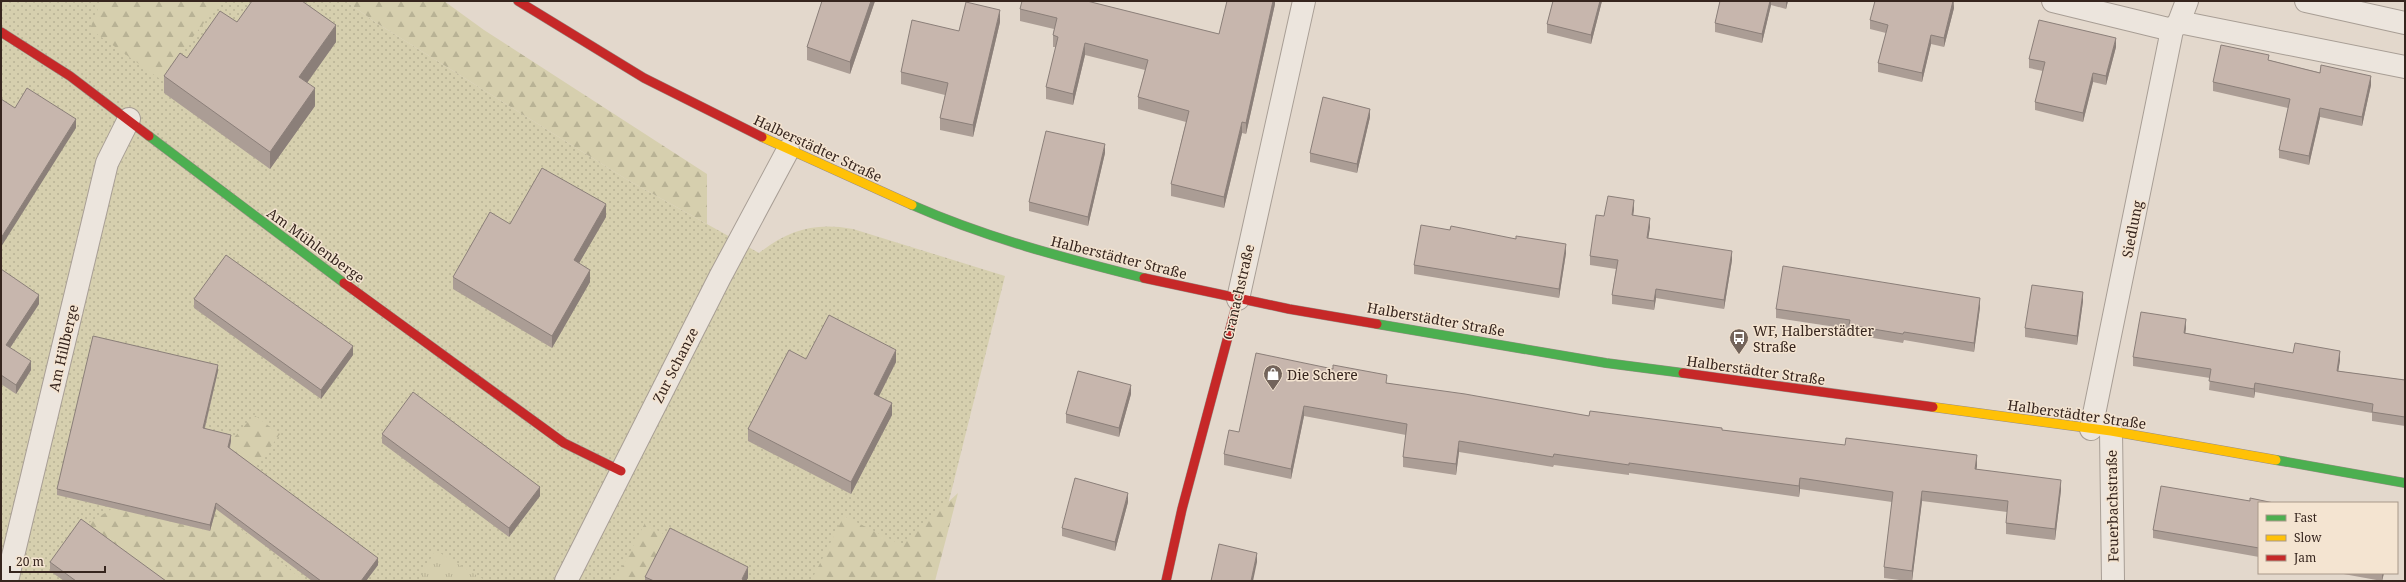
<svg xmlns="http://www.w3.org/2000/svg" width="2406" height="582" font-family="'Noto Serif',serif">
	<defs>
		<pattern id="grass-dots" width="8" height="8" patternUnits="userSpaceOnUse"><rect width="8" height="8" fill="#d6cfae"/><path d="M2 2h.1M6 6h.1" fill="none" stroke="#b8b295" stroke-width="1.8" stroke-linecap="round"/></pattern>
		<pattern id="forest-firs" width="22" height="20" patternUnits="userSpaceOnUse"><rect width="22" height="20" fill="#d6cfae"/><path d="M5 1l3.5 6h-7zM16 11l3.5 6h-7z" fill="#b8b295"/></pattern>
		<pattern id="park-tufts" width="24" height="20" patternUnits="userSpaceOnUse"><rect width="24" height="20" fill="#d6cfae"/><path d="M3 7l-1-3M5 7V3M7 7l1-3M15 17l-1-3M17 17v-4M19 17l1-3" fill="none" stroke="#b8b295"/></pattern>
	</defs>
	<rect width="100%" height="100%" fill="#e3d8cc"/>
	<!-- grass -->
	<path fill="url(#grass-dots)" d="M1,1H346L375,22L626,179L759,253C789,230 814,222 853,229L1005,276L929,581H1Z"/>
	<!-- forest -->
	<path fill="url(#forest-firs)" d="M101,1H221L160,79L90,29Z
		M346,1H444L484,30L707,174V224L626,179L375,22Z
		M254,415L280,434L222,514L304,581H153L81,528L113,508L210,531L231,441Z
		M958,493L935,581H811L844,516L902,545Z
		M645,523L670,538L648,581H615Z"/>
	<!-- park -->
	<path fill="url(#park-tufts)" d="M435,550L486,581H419Z"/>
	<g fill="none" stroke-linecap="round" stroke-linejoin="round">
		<defs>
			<path id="street" d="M2053,1L2172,30
				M2306,1L2405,23
				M2179,22L2405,67
				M1238,299L1304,1
				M2091,429L2172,30L2179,22L2187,1
				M2111,431L2113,581
				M7,581L107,163L129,119
				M566,581L720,277L788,150"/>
			<path id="fast" d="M149,136L344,283
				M912,205C987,238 1064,258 1144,278
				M1377,324L1606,363L1683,373
				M2276,460L2405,483"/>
			<path id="slow" d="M762,137L912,205
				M1933,407L2111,431L2276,460"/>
			<path id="jam" d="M518,1L644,78L762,137
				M1,32L70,76L149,136
				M1144,278L1289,309L1377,324
				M344,283L564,443L621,471
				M1683,373L1933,407
				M1166,581L1182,509L1238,299"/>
		</defs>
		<!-- street casing -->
		<use href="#street" stroke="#a89e95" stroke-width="24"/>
		<!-- fast casing -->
		<use href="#fast" stroke="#988d85" stroke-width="10"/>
		<!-- slow casing -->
		<use href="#slow" stroke="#988d85" stroke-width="10"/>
		<!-- jam casing -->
		<use href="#jam" stroke="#988d85" stroke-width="10"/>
		<!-- street -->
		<use href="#street" stroke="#ece5dd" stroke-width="22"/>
		<!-- fast -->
		<use href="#fast" stroke="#4caf50" stroke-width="9"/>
		<!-- slow -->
		<use href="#slow" stroke="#ffc107" stroke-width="9"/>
		<!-- jam -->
		<use href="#jam" stroke="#c62828" stroke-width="9"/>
	</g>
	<!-- wall -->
	<path fill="#ab9d95" d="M822,1H875L850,74L807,60V47Z
		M1275,1V4L1246,134L1242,133L1224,208L1171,196V184L1186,122L1138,109V97L1145,70L1085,55L1073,105L1046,99V87L1056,47H1053V35L1054,29L1020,21V9L1219,34Z
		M1553,1H1602L1591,44L1547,33V24Z
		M1720,1H1788L1786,9L1771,5L1762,43L1715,32V23Z
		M1954,1V8L1944,47L1931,44L1922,82L1878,72V63L1886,33L1870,29V20Z
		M237,22L336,42L307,83L315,106L270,169L164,93V76L187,58Z
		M1000,22L973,137L940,130V118L945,95L901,84V72L959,31Z
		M2116,47L2106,85L2093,82L2083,122L2035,110V102L2043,71L2029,68V59Z
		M2269,60L2371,85L2362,126L2320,117L2309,165L2279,158V150L2288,108L2213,91V82Z
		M1370,117L1357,173L1310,162V153Z
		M1105,153L1088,226L1029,211V202Z
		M1634,209L1633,215L1650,227L1648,238L1732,260L1724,309L1656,298L1654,310L1612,304V295L1616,269L1590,265V256L1604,216Z
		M606,217L579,263L590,282L552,348L453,289V277L510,224Z
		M1566,253L1559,298L1414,274V265Z
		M1,269L39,304L10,348L31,370L16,394L1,384Z
		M194,299L353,355L321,399L194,308Z
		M2083,301L2077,345L2025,337V328Z
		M1980,307L1974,352L1904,340L1903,343L1849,334V329L1776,318V309Z
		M2186,328L2185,333L2293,353L2340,360L2338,371L2405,380V426L2372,421V413L2255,392L2254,398L2209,390L2210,378L2133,366V357Z
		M806,359L896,362L879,396L892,415L851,494L748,441V429Z
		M1333,369L1387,383L1589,416L1722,430L1977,466L1976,469L2061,490L2055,540L2006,534V523L2007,512L1922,501L1912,581H1907L1884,578V567L1892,502L1800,489L1799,497L1629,473V475L1554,465L1553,467L1459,452L1456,475L1403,467V457L1406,435L1304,416L1291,479L1224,465V454L1239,432Z
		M218,371L205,428L231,441L230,448L378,565L366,581H312L216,509L210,531L57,495V489Z
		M1131,394L1119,437L1066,423V414Z
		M382,434L540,496L509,537L382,443Z
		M2250,501L2259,503V557L2153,538V530Z
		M1128,502L1115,551L1062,536V528Z
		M50,562L166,581H64L50,571Z
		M2338,573H2384L2382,581Z
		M645,577L748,578L746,581H645Z"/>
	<!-- shaded-wall -->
	<path fill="#8b7f79" d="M871,1H875L850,74V62Z
		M1273,1H1275V4L1246,134V123Z
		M1600,1H1602L1591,44V35Z
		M1770,1H1771V5L1762,43V34Z
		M1786,1H1788L1786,9Z
		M1953,1L1954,8L1944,47V38Z
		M1000,10V22L973,137V125Z
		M336,25V42L299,94V77Z
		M1931,35V44L1922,82V73Z
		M2116,38V47L2106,85V76Z
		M1085,43V55L1073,105V94Z
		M2093,73V82L2083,122V113Z
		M2371,76V85L2362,126V117Z
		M315,88V106L270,169V152Z
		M2320,108V117L2309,165V156Z
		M1370,109V117L1357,173V164Z
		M76,119V128L1,247V238Z
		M1242,122V133L1224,208V197Z
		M1105,144V153L1088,226V217Z
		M1634,200V209L1632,224V215Z
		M606,204V217L574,272V260Z
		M1650,218V227L1647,247V238Z
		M1566,244V253L1559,298V289Z
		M1732,251V260L1724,309V300Z
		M590,270V282L552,348V336Z
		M1656,289V298L1654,310V301Z
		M2083,292V301L2077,345V336Z
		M39,295V304L6,354V345Z
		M1980,298V307L1974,352V343Z
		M2186,319V328L2184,342V333Z
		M353,346V355L321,399V390Z
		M896,350V362L874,406V394Z
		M2340,351V360L2337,380V371Z
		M31,361V370L16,394V385Z
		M218,365V371L203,434V428Z
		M2255,383V392L2254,398V389Z
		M1131,385V394L1119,437V428Z
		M892,403V415L851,494V482Z
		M1304,406V416L1291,479V469Z
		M231,435V441L228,453V447Z
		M1459,441V452L1456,475V464Z
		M1977,455V466L1975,479V469Z
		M1800,478V489L1799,497V486Z
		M2061,480V490L2055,540V529Z
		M540,487V496L509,537V528Z
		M1922,491V501L1912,581V571Z
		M1128,493V502L1115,551V542Z
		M216,503V509L210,531V525Z
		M1257,553V562L1253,581H1251Z
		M378,558V565L366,581H361Z
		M748,567V578L746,581H742V579Z
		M2382,573H2384L2382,581Z"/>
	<!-- building -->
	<path fill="#c7b6ad" stroke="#8b7f79" d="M252,1H302L336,25L299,77L315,88L270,152L164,76L180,53L187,58L220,11L237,22Z
		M822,1H871L850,62L807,47Z
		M1022,1H1087L1219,34L1227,1H1273L1246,123L1242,122L1224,197L1171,184L1189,111L1138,97L1148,60L1085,43L1073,94L1046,87L1058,37L1053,35L1057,18L1020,9Z
		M1553,1H1600L1591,35L1547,24Z
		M1720,1H1770L1762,34L1715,23Z
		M1875,1H1953L1944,38L1931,35L1922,73L1878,63L1888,25L1870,20Z
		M966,2L1000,10L973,125L940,118L948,83L901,72L912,20L959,31Z
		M2039,20L2116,38L2106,76L2093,73L2083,113L2035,102L2045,62L2029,59Z
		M2221,45L2269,55L2268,60L2320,73L2321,65L2371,76L2362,117L2320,108L2309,156L2279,150L2290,99L2213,82Z
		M27,88L76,119L1,238V99L15,108Z
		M1323,97L1370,109L1357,164L1310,153Z
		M1046,131L1105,144L1088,217L1029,202Z
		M542,168L606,204L574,260L590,270L552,336L453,277L490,212L510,224Z
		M1608,196L1634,200L1632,215L1650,218L1647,238L1732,251L1724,300L1656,289L1654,301L1612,295L1618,260L1590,256L1596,215L1604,216Z
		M1421,225L1450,230L1451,226L1516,239V236L1566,244L1559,289L1414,265Z
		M226,255L353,346L321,390L194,299Z
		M1783,266L1980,298L1974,343L1904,332L1903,334L1849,325L1850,320L1776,309Z
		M1,269L39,295L6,345L31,361L16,385L1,375Z
		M2032,285L2083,292L2077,336L2025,328Z
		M2141,312L2186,319L2184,333L2293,353L2295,343L2340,351L2337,371L2405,380V417L2372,412L2373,404L2255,383L2254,389L2209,381L2211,369L2133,357Z
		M829,315L896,350L874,394L892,403L851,482L748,429L789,350L806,359Z
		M93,336L218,365L203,428L231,435L228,447L378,558L361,581H321L216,503L210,525L57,489Z
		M1256,353L1333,369V365L1387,375L1386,383L1465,394L1589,416L1590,411L1722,428V430L1845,445L1846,438L1977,455L1975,469L2061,480L2055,529L2006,523L2008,501L1922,491L1912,571L1884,567L1893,492L1800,478L1799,486L1629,463V465L1554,454L1553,457L1459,441L1456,464L1403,457L1407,424L1304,406L1291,469L1224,454L1229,430L1239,432Z
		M1078,371L1131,385L1119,428L1066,414Z
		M413,392L540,487L509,528L382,434Z
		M1075,478L1128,493L1115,542L1062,528Z
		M2161,486L2250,501V498L2274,503H2259V548L2153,530Z
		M81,519L166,581H76L50,562Z
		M670,528L748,567L742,579L745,581H654L645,577Z
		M1219,544L1257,553L1251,581H1211Z"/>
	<!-- icons -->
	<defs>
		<symbol id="bus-pin" viewBox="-11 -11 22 30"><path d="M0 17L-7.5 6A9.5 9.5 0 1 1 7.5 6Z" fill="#73645b" stroke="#f4e4d1"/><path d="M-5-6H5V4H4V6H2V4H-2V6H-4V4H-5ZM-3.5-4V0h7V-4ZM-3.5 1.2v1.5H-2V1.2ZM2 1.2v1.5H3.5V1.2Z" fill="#fff"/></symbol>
		<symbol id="shop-pin" viewBox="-11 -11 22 30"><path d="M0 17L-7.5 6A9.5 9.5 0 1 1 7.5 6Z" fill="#73645b" stroke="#f4e4d1"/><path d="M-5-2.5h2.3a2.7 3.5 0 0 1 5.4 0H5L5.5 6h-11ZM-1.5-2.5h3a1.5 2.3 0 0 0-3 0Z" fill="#fff"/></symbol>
	</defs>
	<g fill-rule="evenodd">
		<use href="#bus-pin" x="1728" y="327" width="22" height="30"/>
		<use href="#shop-pin" x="1262" y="363" width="22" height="30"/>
	</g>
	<g text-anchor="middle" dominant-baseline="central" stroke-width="3" stroke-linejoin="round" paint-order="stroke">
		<!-- street labels -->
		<g font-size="14" fill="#36251e" stroke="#f4e4d1">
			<text transform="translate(818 148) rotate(25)">Halberstädter Straße</text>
			<text transform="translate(2132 229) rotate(-79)">Siedlung</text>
			<text transform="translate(316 245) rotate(36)">Am Mühlenberge</text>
			<text transform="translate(1119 257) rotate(14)">Halberstädter Straße</text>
			<text transform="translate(1238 292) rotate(-77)">Cranachstraße</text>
			<text transform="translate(1436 319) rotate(10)">Halberstädter Straße</text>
			<text transform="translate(63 348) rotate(-77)">Am Hillberge</text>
			<text transform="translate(675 365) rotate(-63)">Zur Schanze</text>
			<text transform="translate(1756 370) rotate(8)">Halberstädter Straße</text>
			<text transform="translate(2077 414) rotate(8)">Halberstädter Straße</text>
			<text transform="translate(2112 506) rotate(-91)">Feuerbachstraße</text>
		</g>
		<!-- poi labels -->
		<g font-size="14" fill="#36251e" stroke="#f4e4d1" text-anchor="start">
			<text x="1753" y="330">WF, Halberstädter<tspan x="1753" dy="16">Straße</tspan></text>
			<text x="1287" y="374">Die Schere</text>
		</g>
	</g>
	<!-- border -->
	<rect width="2406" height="582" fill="none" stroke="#36251e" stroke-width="4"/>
	<!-- legend -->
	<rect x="2258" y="502" width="140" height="72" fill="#f4e4d1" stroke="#a89889"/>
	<rect x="2266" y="515" width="20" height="6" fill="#4caf50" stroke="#a89889"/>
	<text x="2294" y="522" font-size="12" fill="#36251e">Fast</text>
	<rect x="2266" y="535" width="20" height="6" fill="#ffc107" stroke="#a89889"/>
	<text x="2294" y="542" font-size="12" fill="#36251e">Slow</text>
	<rect x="2266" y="555" width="20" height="6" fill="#c62828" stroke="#a89889"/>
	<text x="2294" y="562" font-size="12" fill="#36251e">Jam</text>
	<!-- scale -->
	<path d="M10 566v6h95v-6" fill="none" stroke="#36251e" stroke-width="2"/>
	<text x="16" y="566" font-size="12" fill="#36251e" stroke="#f4e4d1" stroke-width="3" paint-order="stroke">20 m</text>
</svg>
